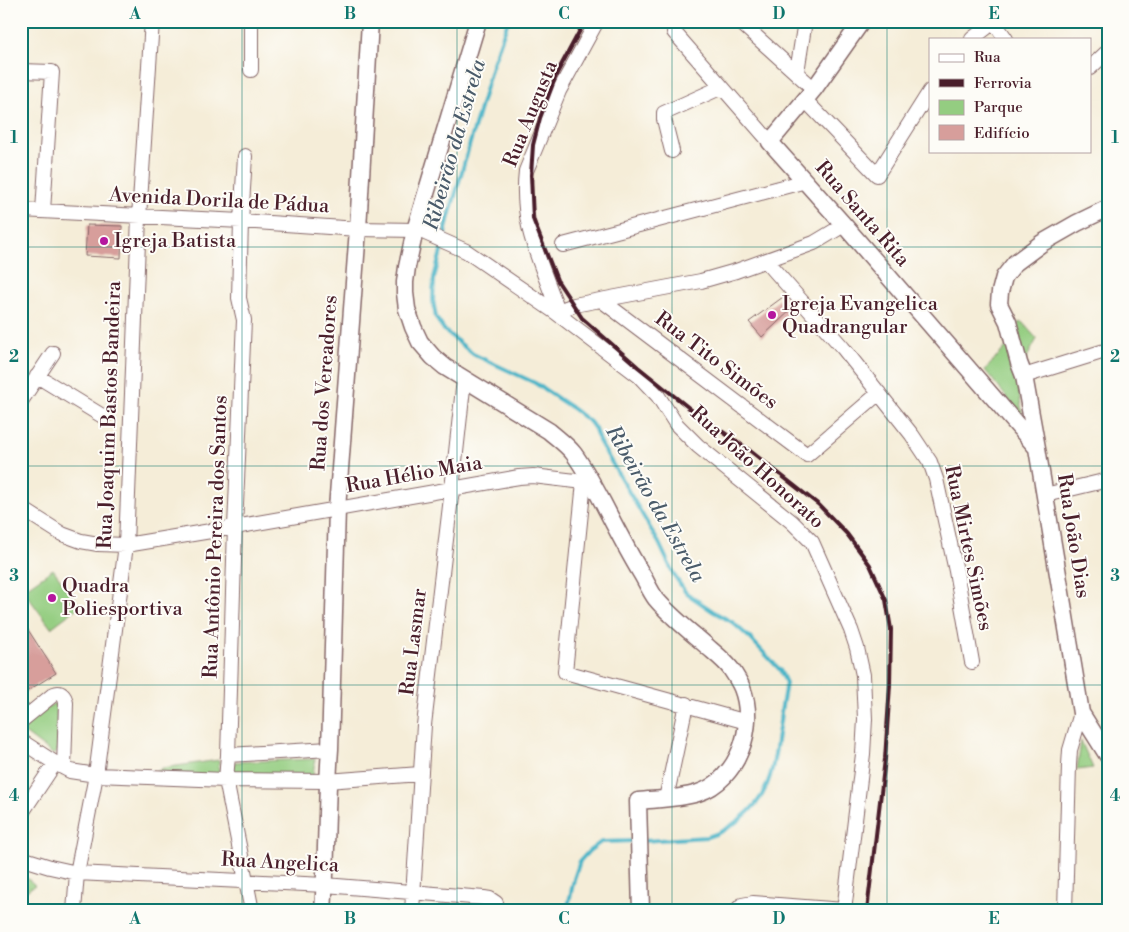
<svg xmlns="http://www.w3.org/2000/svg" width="1129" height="932" font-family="'Libre Bodoni',serif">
	<rect width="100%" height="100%" fill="#fdfcf7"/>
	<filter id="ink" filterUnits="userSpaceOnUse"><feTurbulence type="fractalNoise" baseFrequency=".02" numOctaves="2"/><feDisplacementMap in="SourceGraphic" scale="10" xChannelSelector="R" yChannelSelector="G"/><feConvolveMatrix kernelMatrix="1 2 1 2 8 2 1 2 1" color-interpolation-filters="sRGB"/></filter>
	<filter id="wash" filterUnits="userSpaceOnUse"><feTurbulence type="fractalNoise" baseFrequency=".0096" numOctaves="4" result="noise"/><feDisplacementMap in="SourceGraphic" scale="20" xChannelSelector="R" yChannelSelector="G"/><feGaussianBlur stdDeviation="1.12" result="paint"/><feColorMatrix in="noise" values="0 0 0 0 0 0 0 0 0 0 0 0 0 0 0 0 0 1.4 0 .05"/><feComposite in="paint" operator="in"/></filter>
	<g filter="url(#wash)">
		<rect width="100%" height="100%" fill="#f5edd8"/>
		<!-- green -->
		<path fill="#94cd81" stroke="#6f7656" d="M1022,322L1037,339L1025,361H1022L1018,323Z
			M1007,346L1014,361L1023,418L985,370Z
			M53,569L80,606L51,628L23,590Z
			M56,702L58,751L54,755L22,731V726Z
			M1081,741L1093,768L1077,770Z
			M315,759L313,776H233L234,762Z
			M219,760V777L155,773L162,768Z
			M21,873L35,885L21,895Z"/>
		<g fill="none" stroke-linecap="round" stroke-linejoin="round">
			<!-- stream -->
			<path stroke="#4bb5c8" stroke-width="4" d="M444,238L448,220L492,66L508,21
				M443,244L434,278L433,300L436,318L445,331L473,354L535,383L572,408L590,422L595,429L599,441L659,543L674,575L686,593L714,612L732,622L750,638L780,670L786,683C784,696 781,708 780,721C776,744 775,768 765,789C757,809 727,832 707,837L643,841
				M567,911L574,879L580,861L589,851L601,842L634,841"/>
		</g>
		<g id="blocks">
			<!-- building -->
			<path fill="#d79e9b" d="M87,225L122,226L121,258L85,256Z
				M783,297L793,308L762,337L749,322Z
				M21,619L56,673L21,695Z"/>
		</g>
	</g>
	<g filter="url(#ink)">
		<use href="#blocks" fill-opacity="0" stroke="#866768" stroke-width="1"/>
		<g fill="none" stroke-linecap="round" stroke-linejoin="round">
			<defs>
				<path id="minor" d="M739,21L814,89
					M994,22L1006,39
					M674,32L770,142
					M972,39L995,21
					M1090,68L1108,51
					M251,70V21
					M21,71L52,72L43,211
					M797,72L805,21
					M805,100L877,175L930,91
					M672,151L664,119V113L722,87
					M245,156L241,221L239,298L244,320L235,527L228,755L226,780L252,911
					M21,210L241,221L358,229L415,230L423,232L466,251L555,312L639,376L658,396L676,424L698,446L792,522L812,542L851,630L857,648L863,675L865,719L863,754L844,911
					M563,245L806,181
					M766,261L843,348L912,435L930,462L936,479L956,571L972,662
					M601,300L807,455L879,393
					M555,312L556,305C539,259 520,222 526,171L559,91L597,21
					M555,312L574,305L701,281L736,271L814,243L844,225
					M37,376L104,417
					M1024,376L1108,350
					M21,401L53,353
					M584,482L565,672L747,722
					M1045,495L1108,480
					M21,508L62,534L81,541L98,544L126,545L235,527L519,477L533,476L584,482L591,480
					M21,721L54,694C61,691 65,696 66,703L64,768
					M21,741L55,763L70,771L96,775L226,780L327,781L420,774
					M228,755L330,749
					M666,799L686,704
					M21,814L55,763
					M21,858L50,867L77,873L325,885L484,898L490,899L496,903L498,911
					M74,911L77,873L96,775L126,545L139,217L152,21
					M412,911L424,725L452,489L464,379
					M736,911L742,905L753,903L844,910
					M1065,911L1069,765L1070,750L1081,713"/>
				<path id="tertiary" d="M478,21L415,230L407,267L405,282V293L407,309L413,327L420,342L433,357L445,367L549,431C557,438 567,445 574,454C585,469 594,486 603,503C615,526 627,550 641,573C646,581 650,591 656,599C671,617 691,632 709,648C716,654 725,661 731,669C735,675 739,681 742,688C757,726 738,780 698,793C679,799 658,799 638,801L641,911
					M862,21L814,89L770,142L844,225L1037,448
					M1108,208L1077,223L1042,243L1015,263L1004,277L1000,292L999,304L1008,322L1019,363L1024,376L1037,448L1081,713L1108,756
					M323,911C327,857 326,803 330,749L337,509L358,229L370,21"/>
			</defs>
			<!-- minor casing -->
			<use href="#minor" stroke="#866768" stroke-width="16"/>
			<!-- tertiary casing -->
			<use href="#tertiary" stroke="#866768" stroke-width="19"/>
			<!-- minor -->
			<use href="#minor" stroke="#fff" stroke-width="14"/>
			<!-- tertiary -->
			<use href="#tertiary" stroke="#fff" stroke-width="16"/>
			<!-- rail -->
			<path stroke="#4a1f2b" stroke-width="4" d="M585,21L557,73L540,118L533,145L531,175L533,219L557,280L582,318L638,367L694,412L749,450L819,505L847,534L870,565L886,600L891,629L890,685L885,759L867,911"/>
		</g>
	</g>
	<!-- grid -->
	<path fill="none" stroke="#0f766e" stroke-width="1" stroke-opacity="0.55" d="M242,21V911M457,21V911M672,21V911M887,21V911M21,247H1108M21,466H1108M21,685H1108"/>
	<!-- markers -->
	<g fill="#b5179e" stroke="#fdfcf7" stroke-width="2">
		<circle cx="104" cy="241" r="5"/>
		<circle cx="772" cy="315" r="5"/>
		<circle cx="52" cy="598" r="5"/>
	</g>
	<g text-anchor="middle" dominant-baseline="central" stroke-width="4" stroke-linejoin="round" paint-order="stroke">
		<!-- street labels -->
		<g font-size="20" fill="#4a1f2b" stroke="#fdfcf7">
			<text transform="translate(531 114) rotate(-68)">Rua Augusta</text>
			<text transform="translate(219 201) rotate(3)">Avenida Dorila de Pádua</text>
			<text transform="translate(862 214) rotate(49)">Rua Santa Rita</text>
			<text transform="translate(716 361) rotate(37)">Rua Tito Simões</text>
			<text transform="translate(325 383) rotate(-86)">Rua dos Vereadores</text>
			<text transform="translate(110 415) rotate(-88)">Rua Joaquim Bastos Bandeira</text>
			<text transform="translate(757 468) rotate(42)">Rua João Honorato</text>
			<text transform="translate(414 475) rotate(-10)">Rua Hélio Maia</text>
			<text transform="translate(1073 536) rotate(81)">Rua João Dias</text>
			<text transform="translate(216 537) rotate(-88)">Rua Antônio Pereira dos Santos</text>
			<text transform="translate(968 548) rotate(78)">Rua Mirtes Simões</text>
			<text transform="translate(414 642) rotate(-83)">Rua Lasmar</text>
			<text transform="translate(280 863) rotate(3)">Rua Angelica</text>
		</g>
		<!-- poi labels -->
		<g font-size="20" fill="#4a1f2b" stroke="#fdfcf7" text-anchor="start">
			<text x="114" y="241">Igreja Batista</text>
			<text x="782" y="304">Igreja Evangelica<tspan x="782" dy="23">Quadrangular</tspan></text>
			<text x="62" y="586">Quadra<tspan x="62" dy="23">Poliesportiva</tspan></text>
		</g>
		<!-- water labels -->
		<g font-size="21" font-style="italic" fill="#4a5b6a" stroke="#fdfcf7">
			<text transform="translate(455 145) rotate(-74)">Ribeirão da Estrela</text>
			<text transform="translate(655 504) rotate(60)">Ribeirão da Estrela</text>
		</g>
	</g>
	<!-- margin -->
	<rect width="1129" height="932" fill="none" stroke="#fdfcf7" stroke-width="55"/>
	<!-- legend -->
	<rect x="929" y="38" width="162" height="115" fill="#fdfcf7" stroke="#b5a4a5"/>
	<rect x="939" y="54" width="25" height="8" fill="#ffffff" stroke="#b5a4a5"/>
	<text x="974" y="62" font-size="15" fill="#4a1f2b">Rua</text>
	<rect x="939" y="79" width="25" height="8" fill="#4a1f2b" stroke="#b5a4a5"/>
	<text x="974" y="88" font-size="15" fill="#4a1f2b">Ferrovia</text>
	<rect x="939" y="100" width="25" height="15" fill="#94cd81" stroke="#b5a4a5"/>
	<text x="974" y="112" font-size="15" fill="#4a1f2b">Parque</text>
	<rect x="939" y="125" width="25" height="15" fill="#d79e9b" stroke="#b5a4a5"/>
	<text x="974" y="138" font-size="15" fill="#4a1f2b">Edifício</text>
	<rect x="28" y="28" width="1074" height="876" fill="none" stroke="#0f766e" stroke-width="2"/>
	<g font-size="16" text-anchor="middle" font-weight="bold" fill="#0f766e">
		<text x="135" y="19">A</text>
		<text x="350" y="19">B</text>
		<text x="564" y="19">C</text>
		<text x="779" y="19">D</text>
		<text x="994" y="19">E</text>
		<text x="14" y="143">1</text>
		<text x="1115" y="143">1</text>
		<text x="14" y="362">2</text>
		<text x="1115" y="362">2</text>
		<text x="14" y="581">3</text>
		<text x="1115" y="581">3</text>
		<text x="14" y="801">4</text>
		<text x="1115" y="801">4</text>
		<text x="135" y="924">A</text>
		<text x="350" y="924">B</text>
		<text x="564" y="924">C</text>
		<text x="779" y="924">D</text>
		<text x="994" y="924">E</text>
	</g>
</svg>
